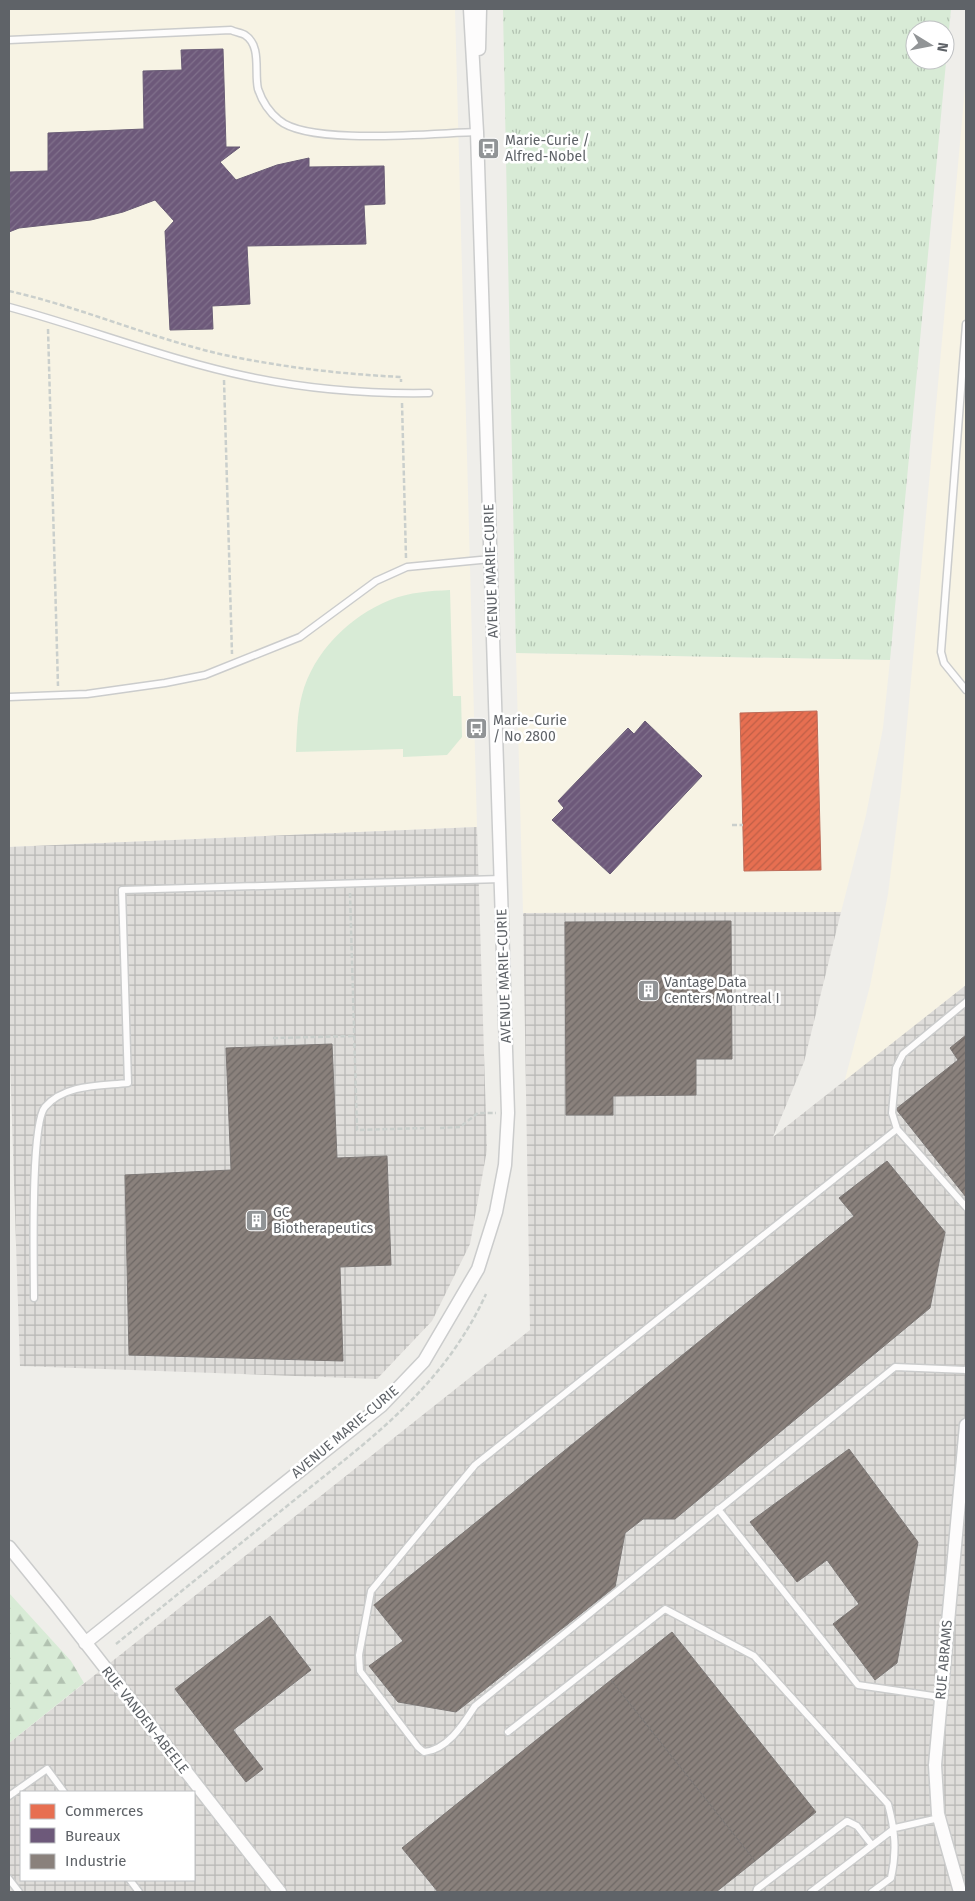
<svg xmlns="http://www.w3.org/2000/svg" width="975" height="1901" font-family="'Fira Sans',sans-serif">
	<defs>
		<pattern id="industrial-grid" width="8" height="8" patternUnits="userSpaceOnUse" patternTransform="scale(1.25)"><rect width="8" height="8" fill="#dfddda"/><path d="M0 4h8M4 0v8" fill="none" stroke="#b8b7b5"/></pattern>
		<pattern id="grass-tufts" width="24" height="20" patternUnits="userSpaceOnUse" patternTransform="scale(1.25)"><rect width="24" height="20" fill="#d8ebd6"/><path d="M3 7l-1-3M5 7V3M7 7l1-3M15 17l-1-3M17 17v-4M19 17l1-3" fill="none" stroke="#b2c2b1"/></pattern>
		<pattern id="forest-firs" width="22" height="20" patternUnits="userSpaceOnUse" patternTransform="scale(1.25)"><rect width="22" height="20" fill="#d8ebd6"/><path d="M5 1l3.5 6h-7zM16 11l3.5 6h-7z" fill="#b2c2b1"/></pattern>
		<pattern id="shops-hatch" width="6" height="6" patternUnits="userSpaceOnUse" patternTransform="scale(1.25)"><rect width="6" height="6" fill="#e76f51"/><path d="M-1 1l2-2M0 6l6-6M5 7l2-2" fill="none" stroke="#be5f47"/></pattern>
		<pattern id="offices-hatch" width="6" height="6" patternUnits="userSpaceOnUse" patternTransform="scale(1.25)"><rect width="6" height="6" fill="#6d597a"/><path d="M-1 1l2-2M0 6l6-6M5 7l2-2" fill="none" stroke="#81718c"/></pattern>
		<pattern id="industry-hatch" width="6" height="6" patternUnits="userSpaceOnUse" patternTransform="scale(1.25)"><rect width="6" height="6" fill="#8a817c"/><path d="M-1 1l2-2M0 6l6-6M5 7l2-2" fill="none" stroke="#6e6865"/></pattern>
	</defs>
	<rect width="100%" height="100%" fill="#efeeea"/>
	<!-- commercial -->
	<path fill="#f7f3e4" d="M9,9H455L477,827L9,847Z
		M966,77V985L844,1083L870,986L888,894L901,790Z
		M516,653L890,660L883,728L866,815L841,912L523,913Z"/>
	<!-- industrial -->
	<path fill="url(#industrial-grid)" fill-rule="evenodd" d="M477,827L487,1150L470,1244L432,1321L377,1379L20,1366L9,1029V847Z
		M841,912L804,1062L773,1137L966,985V1892H9V1743L530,1330L523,913ZM21,1792H194V1880H21Z"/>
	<!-- grass -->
	<path fill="url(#grass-tufts)" fill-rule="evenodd" d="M951,9L890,660L516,653L503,10ZM915,30H945V60H915Z"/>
	<!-- forest -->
	<path fill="url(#forest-firs)" d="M9,1593L71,1661L84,1683L9,1743Z"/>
	<!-- pitch -->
	<path fill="#d8ebd6" d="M450,590L453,696H461L462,737L447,755L403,757V749L296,752C297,732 297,714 302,695C313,652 350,616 390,600C410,592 430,591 450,590Z"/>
	<!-- shops -->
	<path fill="url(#shops-hatch)" stroke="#be6b58" d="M817,711L821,870L744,871L740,713Z"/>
	<!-- offices -->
	<path fill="url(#offices-hatch)" stroke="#695c75" d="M223,49L226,147H240L220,162L236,180L277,165L309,158V167L384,166L385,204L364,205L366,244L247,246L250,304L212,306L213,329L170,330L165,231L174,221L155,200L123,212L91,220L19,228L9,232V172L48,171V133L144,129L143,71L182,70L181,50Z
		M645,721L702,776L610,874L552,820L564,808L558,801L628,728L634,734Z"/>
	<!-- industry -->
	<path fill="url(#industry-hatch)" stroke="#7d7876" d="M731,921L732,1059H696V1095L613,1096V1115H566L565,922Z
		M966,1035V1197L896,1109L958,1060L950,1048Z
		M332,1044L337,1158L387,1156L391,1265L340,1267L343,1361L129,1355L125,1175L231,1170L226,1048Z
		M887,1161L945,1232L930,1308L675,1519H643L625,1533L615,1587L456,1712L398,1702L369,1666L403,1641L374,1605L854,1216L839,1198Z
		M849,1449L918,1542L897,1663L875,1680L833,1624L859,1604L827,1560L797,1582L750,1522Z
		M270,1616L311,1670L233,1730L263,1769L246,1782L175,1689Z
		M672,1632L816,1812L755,1861L611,1680Z
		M611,1680L755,1861L716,1892H438L402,1848Z"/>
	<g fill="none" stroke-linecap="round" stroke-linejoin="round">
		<defs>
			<path id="service" d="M9,40L231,30C235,32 242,33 245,35C262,46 254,72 258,89C262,101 269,112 279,120C309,146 434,133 477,132
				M9,307C90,329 168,360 250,377C308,389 370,394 429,393
				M966,324L941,652L944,663L966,690
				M9,697L87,694L165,683L205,675L300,637L376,581L407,567L491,559
				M897,1129L892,1113L896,1068L903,1054L966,1002
				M966,1207L897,1129L475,1465L371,1591L359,1655L360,1671L418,1747L424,1752C448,1750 464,1723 475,1706L895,1367L966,1370
				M34,1298C34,1266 30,1125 45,1107C65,1084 100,1086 128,1083L122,890L501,879
				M718,1509L858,1685L940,1697
				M508,1732L665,1609L754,1656L888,1804C895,1830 897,1852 891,1878L872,1892
				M9,1796L47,1769L64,1792
				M9,1879L19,1892
				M130,1880L139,1892
				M756,1892L757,1889L847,1821L857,1826L872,1845
				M811,1892L895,1828L939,1818"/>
			<path id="minor" d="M479,49L480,9
				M9,1547L57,1606L280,1892
				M85,1643L381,1406L424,1361L478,1269L496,1212L505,1165L508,1113L477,132L470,9
				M960,1892L938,1814L935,1765L966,1425"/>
		</defs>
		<!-- service casing -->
		<use href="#service" stroke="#cbcccc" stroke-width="9"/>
		<!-- minor casing -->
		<use href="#minor" stroke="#cbcccc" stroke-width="15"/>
		<!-- path -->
		<path stroke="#cacfcc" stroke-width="2.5" stroke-dasharray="5 2.5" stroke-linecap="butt" d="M9,291C80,307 148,337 220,354C280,367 340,374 401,377V382
			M48,329L58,686
			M224,380L232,654
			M402,403L406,558
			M732,825H743
			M350,893L357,1130L425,1128
			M273,1038L354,1036
			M440,1128L460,1127L478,1113H496
			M116,1644C173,1598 230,1552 287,1506C366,1442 442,1390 486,1294"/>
		<!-- service -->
		<use href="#service" stroke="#fdfcfc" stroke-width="6"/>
		<!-- minor -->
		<use href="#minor" stroke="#fdfcfc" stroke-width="12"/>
	</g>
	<!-- icons -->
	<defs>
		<symbol id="bus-square" viewBox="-11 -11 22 22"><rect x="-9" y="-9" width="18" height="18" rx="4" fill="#919496" stroke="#fff"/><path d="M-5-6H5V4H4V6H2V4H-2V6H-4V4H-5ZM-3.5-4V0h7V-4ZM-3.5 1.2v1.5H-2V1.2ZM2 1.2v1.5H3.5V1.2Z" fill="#fff"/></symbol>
		<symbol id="building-square" viewBox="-11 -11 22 22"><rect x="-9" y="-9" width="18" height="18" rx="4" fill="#919496" stroke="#fff"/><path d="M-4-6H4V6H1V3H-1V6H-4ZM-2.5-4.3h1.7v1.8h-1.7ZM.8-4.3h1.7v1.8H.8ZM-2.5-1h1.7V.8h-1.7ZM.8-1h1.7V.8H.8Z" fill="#fff"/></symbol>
	</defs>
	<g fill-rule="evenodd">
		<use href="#bus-square" x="476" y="136" width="25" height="25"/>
		<use href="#bus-square" x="464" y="716" width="25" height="25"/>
		<use href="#building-square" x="636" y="978" width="25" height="25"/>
		<use href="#building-square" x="244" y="1208" width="25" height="25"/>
	</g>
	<g text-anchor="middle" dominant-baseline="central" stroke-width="5" stroke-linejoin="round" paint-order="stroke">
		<!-- poi labels -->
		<g font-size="14" fill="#5f6368" stroke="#fff" text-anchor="start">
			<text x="505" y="140">Marie-Curie /<tspan x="505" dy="16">Alfred-Nobel</tspan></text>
			<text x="493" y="720">Marie-Curie<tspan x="493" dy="16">/ No 2800</tspan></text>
			<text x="664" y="982">Vantage Data<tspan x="664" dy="16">Centers Montreal I</tspan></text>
			<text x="273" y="1212">GC<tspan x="273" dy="16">Biotherapeutics</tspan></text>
		</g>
		<!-- street labels -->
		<g font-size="14" fill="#5f6368" stroke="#fff">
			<text transform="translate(491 571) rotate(-92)">AVENUE MARIE-CURIE</text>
			<text transform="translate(504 976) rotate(-92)">AVENUE MARIE-CURIE</text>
			<text transform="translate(345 1432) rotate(-40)">AVENUE MARIE-CURIE</text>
			<text transform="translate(944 1660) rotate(-85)">RUE ABRAMS</text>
			<text transform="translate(145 1720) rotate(52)">RUE VANDEN-ABEELE</text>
		</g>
	</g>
	<!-- border -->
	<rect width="975" height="1901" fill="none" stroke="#5f6368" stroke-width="20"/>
	<!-- legend -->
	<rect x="20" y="1791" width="175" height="90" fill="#ffffff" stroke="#bfc1c3"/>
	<rect x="30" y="1804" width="25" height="15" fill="#e76f51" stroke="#bfc1c3"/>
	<text x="65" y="1816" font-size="15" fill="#5f6368">Commerces</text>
	<rect x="30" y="1828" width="25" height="15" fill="#6d597a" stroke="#bfc1c3"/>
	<text x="65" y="1841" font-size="15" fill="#5f6368">Bureaux</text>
	<rect x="30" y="1854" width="25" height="15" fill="#8a817c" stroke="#bfc1c3"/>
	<text x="65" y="1866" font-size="15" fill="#5f6368">Industrie</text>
	<!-- north arrow -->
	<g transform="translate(930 45) rotate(100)"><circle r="24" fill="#ffffff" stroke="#bfc1c3"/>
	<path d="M0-4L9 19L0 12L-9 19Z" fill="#919496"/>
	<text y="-8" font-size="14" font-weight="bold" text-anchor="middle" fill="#5f6368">N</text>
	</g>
</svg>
